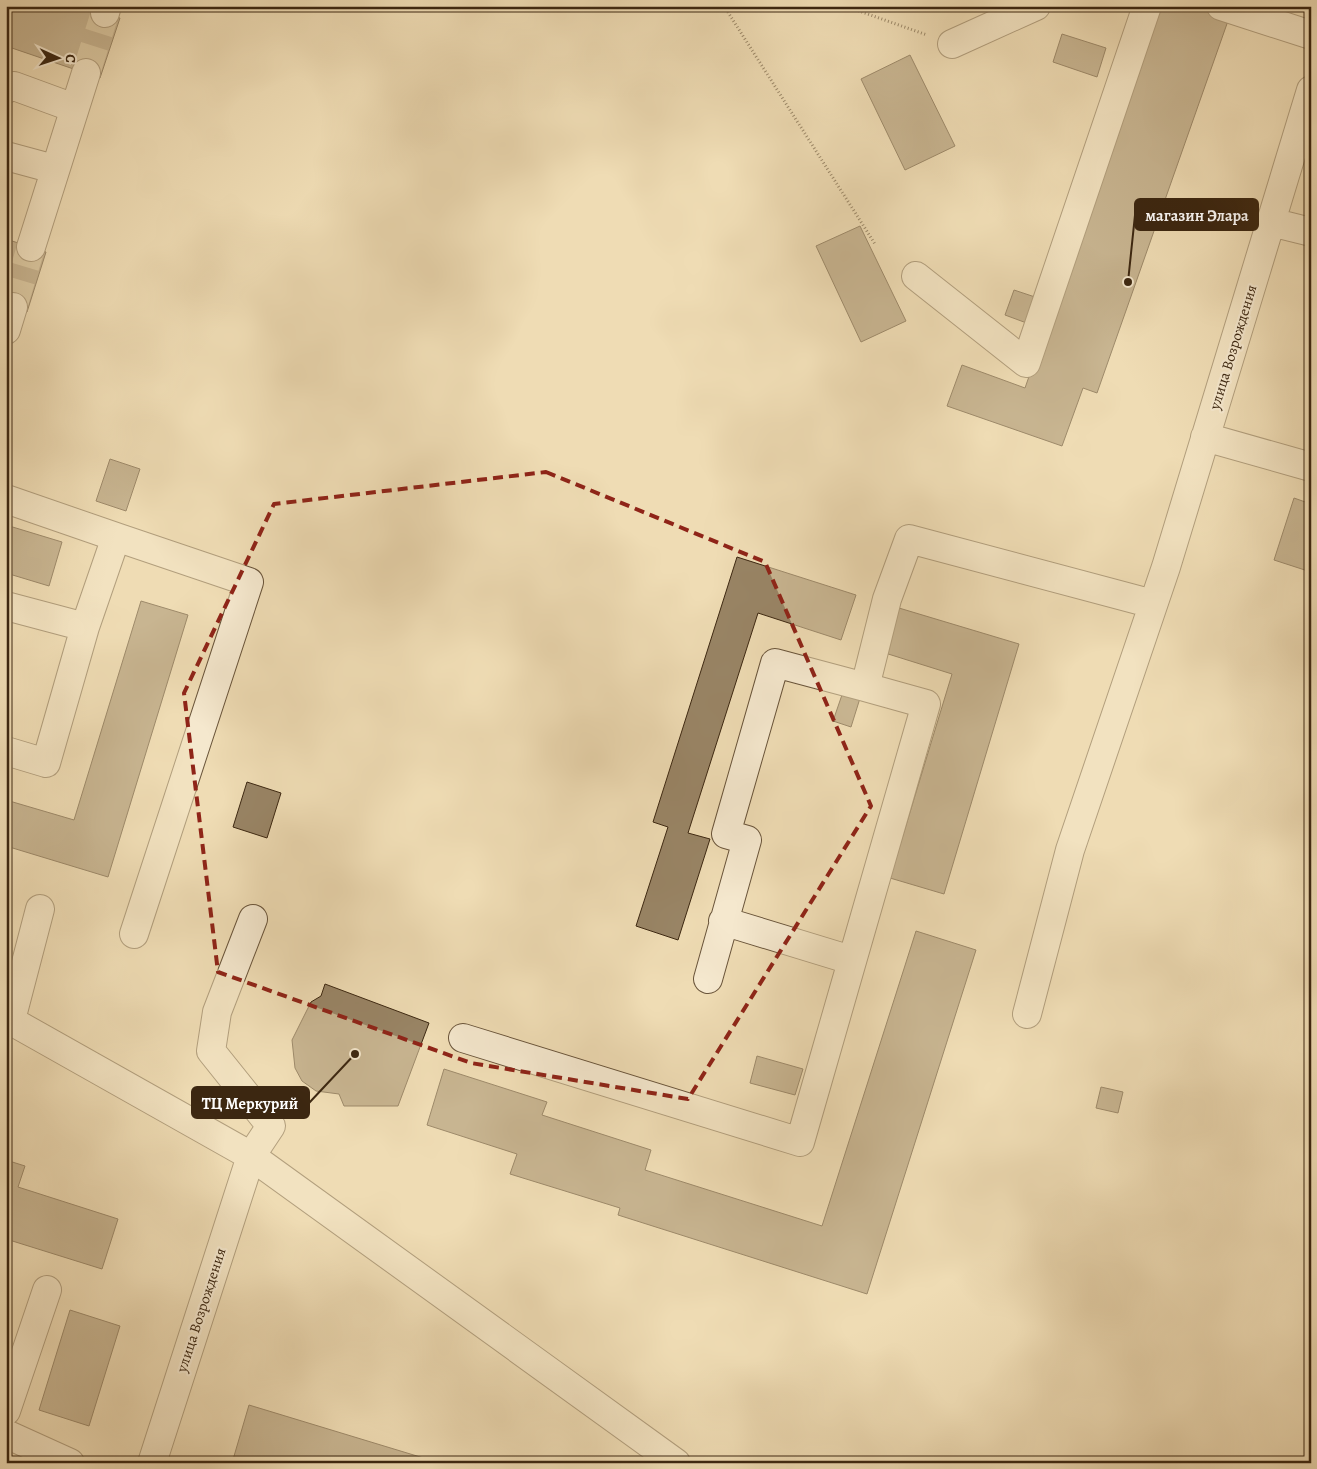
<svg xmlns="http://www.w3.org/2000/svg" width="1317" height="1469" font-family="Alegreya,serif">
	<rect width="100%" height="100%" fill="#efdcb4"/>
	<filter id="stains"><feTurbulence type="fractalNoise" baseFrequency=".004" numOctaves="4"/><feColorMatrix values="0 0 0 0 .2 0 0 0 0 .09 0 0 0 0 .02 0 0 0 .5 -.17"/></filter>
	<radialGradient id="worn" r=".72"><stop offset=".6" stop-color="#630" stop-opacity="0"/><stop offset="1" stop-color="#630" stop-opacity=".3"/></radialGradient>
	<!-- building -->
	<path fill="#998566" stroke="#3c2711" d="M6,6H85L120,18L100,78L6,46Z
		M1158,6H1196L1229,18L1097,393L1083,388L1062,446L947,406L962,365L1025,388Z
		M1062,34L1106,48L1097,77L1053,62Z
		M910,55L955,146L905,170L861,79Z
		M860,226L906,321L861,342L816,246Z
		M6,239L46,252L27,312L6,305Z
		M1014,290L1041,299L1032,325L1005,315Z
		M110,459L140,469L126,511L96,501Z
		M1294,498L1311,504V572L1274,560Z
		M6,525L62,542L49,586L6,573Z
		M737,557L856,595L841,640L758,613L688,833L710,839L678,940L636,926L668,827L653,822Z
		M141,601L188,615L108,877L6,846V800L74,820Z
		M899,608L1019,644L944,894L890,878L952,674L885,653Z
		M844,689L861,695L851,727L833,721Z
		M247,782L281,793L267,838L233,827Z
		M916,931L976,950L867,1294L618,1215L620,1208L510,1174L517,1154L427,1125L444,1069L547,1102L542,1115L651,1150L645,1170L822,1226Z
		M325,984L429,1023L398,1106H344L339,1094L316,1091L302,1081L295,1068L292,1040L311,1002L321,996Z
		M757,1056L803,1069L795,1095L750,1083Z
		M1101,1087L1123,1092L1118,1113L1096,1108Z
		M6,1160L25,1166L18,1187L118,1219L102,1269L6,1239Z
		M70,1310L120,1326L89,1426L39,1410Z
		M249,1405L440,1463H232Z"/>
	<g fill="none" stroke-linecap="round" stroke-linejoin="round">
		<!-- minor-tunnel -->
		<path stroke="#cbb893" stroke-width="28" stroke-dasharray="28 14" stroke-linecap="butt" d="M86,73L105,13
			M13,307L31,247"/>
		<defs>
			<path id="minor" d="M1221,6L1311,35
				M105,13L107,6
				M952,44L1036,6
				M6,89L14,86L74,108
				M6,156L54,169
				M1271,222L1311,232
				M31,247L86,73
				M916,276L1026,363L1147,6
				M6,330L13,307
				M1205,437L1311,467
				M6,499L116,537L85,627L46,763L6,751
				M116,537L249,582L134,934
				M6,606L85,627
				M723,921L851,960
				M708,979L747,840L726,834L775,663L865,687
				M1027,1014L1070,850L1166,567L1311,90
				M6,1018L251,1156L676,1463
				M11,1020L40,909
				M463,1038L800,1142L926,704L865,687L887,599L909,539L1153,604
				M6,1411L47,1290
				M6,1434L70,1463
				M152,1463L251,1156L271,1126L211,1051L217,1012L253,919"/>
		</defs>
		<!-- minor casing -->
		<use href="#minor" stroke="#69543a" stroke-width="30"/>
		<!-- path -->
		<path stroke="#3c2711" stroke-width="3" stroke-dasharray="1 2.5" stroke-linecap="butt" d="M724,6L875,244
			M845,6L927,35"/>
		<!-- minor -->
		<use href="#minor" stroke="#f5e8ce" stroke-width="28"/>
	</g>
	<!-- marked area -->
	<path d="M0 0H1317V1469H0ZM546,472L765,562L871,806L688,1099L471,1063L218,972L184,693L274,504Z" fill="#efdcb4" fill-opacity=".55" fill-rule="evenodd"/>
	<path fill="none" stroke="#8f2418" stroke-width="4" stroke-dasharray="10 6" stroke-linejoin="round" d="M546,472L765,562L871,806L688,1099L471,1063L218,972L184,693L274,504Z"/>
	<g text-anchor="middle" dominant-baseline="central" stroke-width="4.5" stroke-linejoin="round" paint-order="stroke">
		<!-- street labels -->
		<g font-size="15" fill="#3c2711" stroke="#f5e8ce">
			<text transform="translate(1233 347) rotate(-73)">улица Возрождения</text>
			<text transform="translate(201 1310) rotate(-72)">улица Возрождения</text>
		</g>
	</g>
	<!-- callouts -->
	<path fill="none" stroke="#3c2711" stroke-width="2" d="M1128 282L1135 215M355 1054L309 1103"/>
	<g fill="#3c2711" stroke="#f5e8ce" stroke-width="2">
		<circle cx="1128" cy="282" r="5"/>
		<circle cx="355" cy="1054" r="5"/>
	</g>
	<g fill="#3c2711" stroke="#3c2711" stroke-width="2">
		<rect x="1135" y="199" width="123" height="31" rx="5"/>
		<rect x="192" y="1087" width="117" height="31" rx="5"/>
	</g>
	<g font-size="16" text-anchor="middle" font-weight="bold" fill="#fff">
		<text x="1197" y="221">магазин Элара</text>
		<text x="250" y="1109">ТЦ Меркурий</text>
	</g>
	<!-- margin -->
	<rect width="1317" height="1469" fill="none" stroke="#efdcb4" stroke-width="25"/>
	<rect x="8" y="8" width="1302" height="1454" fill="none" stroke="#3c2711" stroke-width="2.5"/>
	<rect x="12" y="12" width="1292" height="1444" fill="none" stroke="#3c2711"/>
	<!-- north arrow -->
	<g transform="translate(58 58) rotate(93)" stroke="#f5e8ce" stroke-width="4" paint-order="stroke">
	<path d="M0-4L9 19L0 12L-9 19Z" fill="#3c2711"/>
	<text y="-8" font-size="14" font-weight="bold" text-anchor="middle" fill="#3c2711">С</text>
	</g>
	<rect width="100%" height="100%" filter="url(#stains)"/>
	<rect width="100%" height="100%" fill="url(#worn)"/>
</svg>
